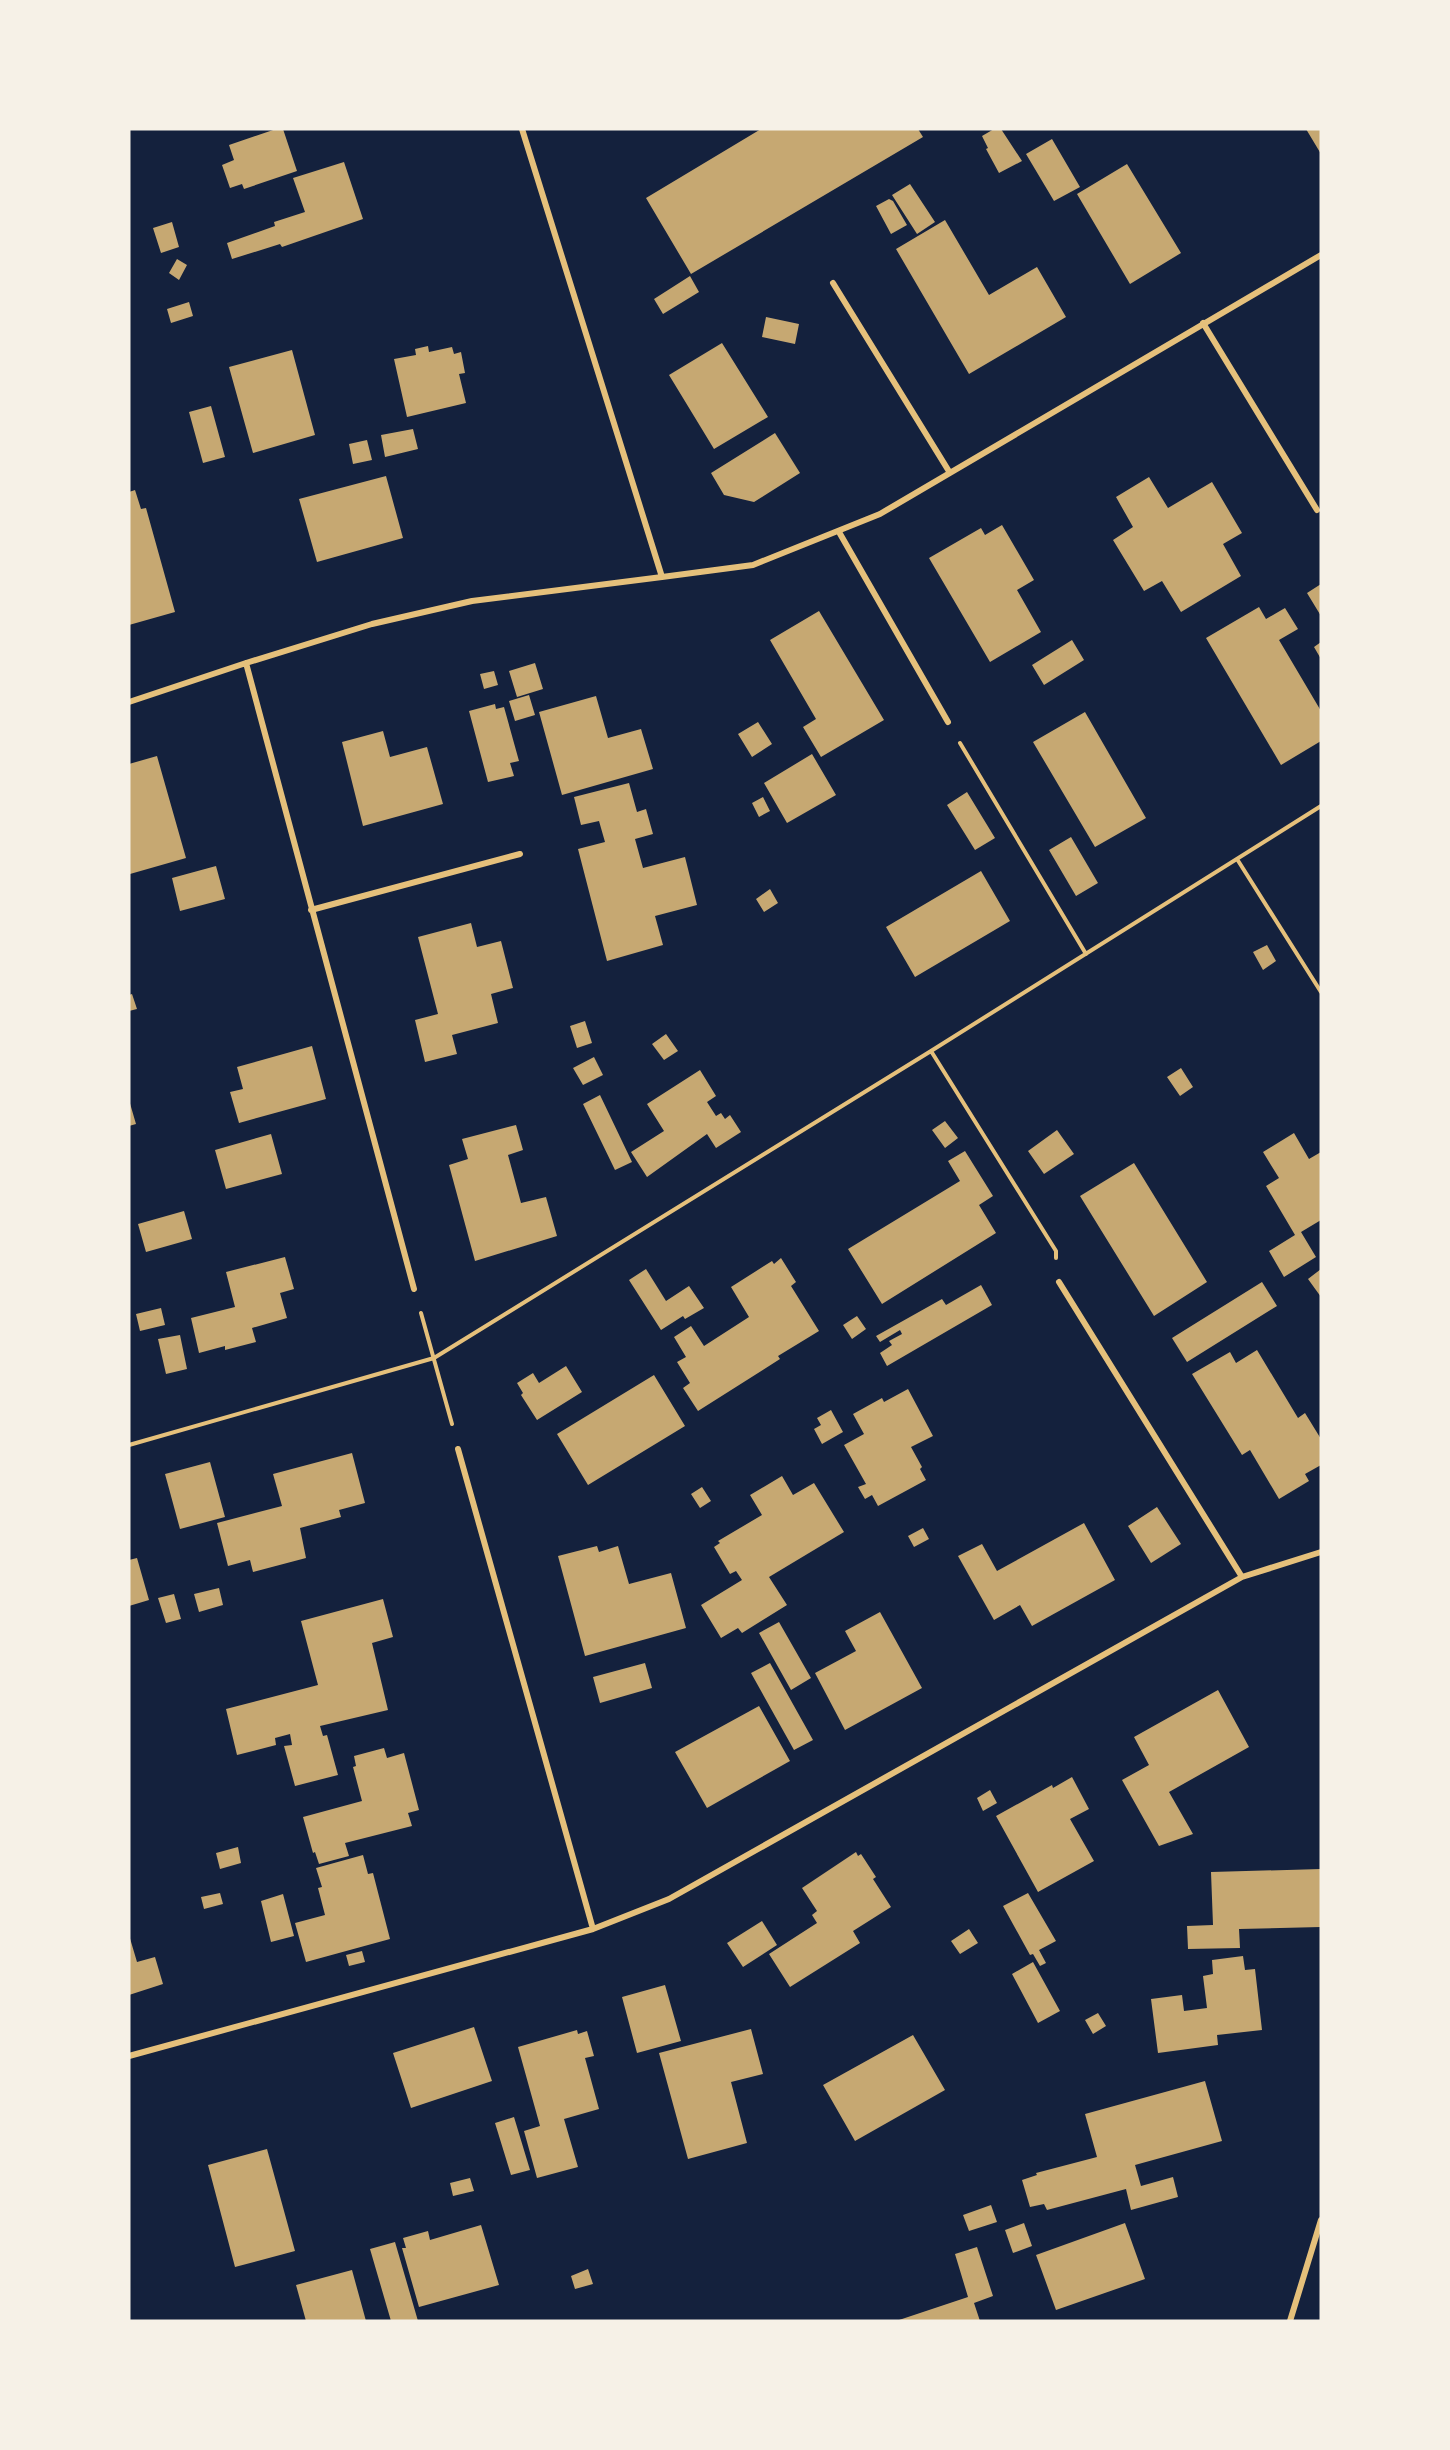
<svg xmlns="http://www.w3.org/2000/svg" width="1450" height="2450" font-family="Inter,sans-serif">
	<rect width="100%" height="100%" fill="#14213d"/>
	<!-- building -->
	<path fill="#c6a872" d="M276,129H283L297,171L244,189L242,184L230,188L222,165L234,160L229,145Z
		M761,129H918L923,137L691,274L646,198Z
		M994,129H1001L1022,161L999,173L986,149L988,148L982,136Z
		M1306,129H1321V154Z
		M1052,139L1080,187L1054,201L1026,154Z
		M344,162L363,219L282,247L280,244L232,259L227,243L275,226L274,222L305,212L293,178Z
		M1127,164L1181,253L1130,284L1077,194Z
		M910,184L935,222L917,234L892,195Z
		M889,199L893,201L907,225L891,234L876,206Z
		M945,220L989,295L1037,267L1066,317L969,374L896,249Z
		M172,222L179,247L161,253L153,228Z
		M177,259L187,265L179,280L169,273Z
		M690,276L699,292L663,314L654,299Z
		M189,302L193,316L171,323L167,309Z
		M766,317L799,324L795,344L762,337Z
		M722,343L768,417L714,449L669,375Z
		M428,346L429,352L452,347L454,354L461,352L465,373L459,374L466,403L407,417L394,359L416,355L415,349Z
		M292,350L315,435L253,453L229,367Z
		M211,406L225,457L203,463L189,412Z
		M413,429L418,449L385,457L381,435Z
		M775,433L800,473L754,502L724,495L711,473Z
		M367,440L372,460L353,464L349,444Z
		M386,476L403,538L317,562L299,499Z
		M1149,477L1168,508L1212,482L1242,533L1223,544L1241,576L1181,612L1162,581L1144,591L1113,540L1133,527L1116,497Z
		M135,490L141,509L146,508L175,612L129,625V492Z
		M1002,525L1034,580L1017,590L1041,632L990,662L929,558L981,528L985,535Z
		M1321,584V616L1307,593Z
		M1259,607L1266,619L1285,608L1298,629L1279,640L1321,711V741L1281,765L1206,638Z
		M819,611L884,720L821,757L803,727L816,719L770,640Z
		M1072,640L1084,660L1044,685L1032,665Z
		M1321,642V659L1314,647Z
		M535,663L543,689L517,697L509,671Z
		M494,671L498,685L484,689L480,674Z
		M529,695L535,715L515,721L509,701Z
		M596,696L608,738L641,729L653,769L562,795L539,712Z
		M495,704L496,709L504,707L519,761L510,763L514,776L488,782L469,711Z
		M1085,712L1146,818L1095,847L1033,742Z
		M758,722L772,744L752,757L738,734Z
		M383,731L390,757L427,747L443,804L363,826L342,742Z
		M812,754L836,795L787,823L764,783Z
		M157,756L186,858L130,874L129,764Z
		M629,783L637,812L646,809L653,834L635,839L643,868L685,857L697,905L655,916L663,945L607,961L578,849L605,842L599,821L581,825L574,797Z
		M967,792L995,838L975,850L947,805Z
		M763,797L770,811L759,817L752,803Z
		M1071,837L1098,883L1076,896L1049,850Z
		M216,866L225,899L180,911L172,878Z
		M981,871L1010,921L915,977L886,927Z
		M770,889L778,903L764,912L756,899Z
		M471,923L477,947L501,941L513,988L491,994L498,1023L452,1035L457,1054L425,1062L415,1020L438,1014L418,937Z
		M1267,945L1276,961L1263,970L1253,952Z
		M132,994L137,1009L129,1011V995Z
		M585,1021L592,1043L577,1048L570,1026Z
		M666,1034L678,1051L664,1060L652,1044Z
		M312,1046L326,1099L239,1123L230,1092L243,1089L237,1067Z
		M594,1057L603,1075L583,1085L573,1068Z
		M1181,1068L1193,1087L1180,1096L1167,1077Z
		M700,1070L716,1096L707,1102L716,1116L721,1113L725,1119L730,1115L741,1132L716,1148L707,1134L647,1177L631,1152L664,1131L647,1104Z
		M600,1095L632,1162L615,1170L583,1104Z
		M129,1100L136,1124L129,1126Z
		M945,1121L958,1138L945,1148L932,1130Z
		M516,1125L523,1150L508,1155L521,1203L546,1197L557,1236L475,1261L449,1165L468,1159L462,1139Z
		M1057,1130L1074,1154L1044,1174L1028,1151Z
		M1294,1133L1309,1159L1321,1152V1220L1301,1232L1316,1257L1284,1277L1269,1251L1295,1235L1266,1186L1279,1178L1263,1152Z
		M271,1134L282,1174L226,1189L215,1150Z
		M965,1151L993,1196L979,1205L996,1233L882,1304L848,1249L960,1181L948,1161Z
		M1134,1163L1207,1282L1154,1316L1080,1196Z
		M184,1211L192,1239L146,1252L138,1224Z
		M285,1257L294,1289L280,1293L287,1318L252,1328L256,1342L225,1350V1346L199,1353L191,1318L235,1307L226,1272Z
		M781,1258L796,1282L791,1286L819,1331L778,1356L780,1359L698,1411L683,1388L690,1383L677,1362L686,1357L674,1337L691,1326L704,1346L749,1317L731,1287L772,1261L774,1264Z
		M646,1269L666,1301L689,1286L704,1308L685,1319L683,1316L661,1330L629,1280Z
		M1321,1269V1297L1308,1279Z
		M1262,1282L1277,1306L1187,1362L1172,1338Z
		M981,1285L992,1305L887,1366L880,1353L892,1345L889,1341L902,1334L900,1330L880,1342L876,1336L942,1299L946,1305Z
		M161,1308L165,1325L140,1331L136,1314Z
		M857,1316L866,1329L852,1339L843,1325Z
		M180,1335L187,1369L166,1374L158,1339Z
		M1257,1350L1298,1418L1305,1413L1321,1439V1465L1305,1474L1309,1481L1279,1499L1250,1450L1242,1455L1192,1374L1230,1352L1236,1363Z
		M566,1366L582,1392L537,1420L521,1395L523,1393L517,1383L533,1373L539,1383Z
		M654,1375L685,1426L588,1485L557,1434Z
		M908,1389L933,1436L911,1447L922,1467L920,1469L926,1480L878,1506L872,1495L865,1499L858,1487L866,1484L844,1445L864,1434L853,1414L882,1398L884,1402Z
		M831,1410L843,1432L822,1444L814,1429L821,1425L817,1418Z
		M352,1453L365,1503L339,1510L341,1517L300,1528L306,1558L253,1572L250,1560L228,1566L217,1523L282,1506L273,1474Z
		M210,1462L225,1517L180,1529L165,1474Z
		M782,1476L793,1495L814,1483L844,1532L769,1577L787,1605L742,1633L738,1628L721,1638L701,1605L742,1580L736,1571L730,1574L714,1547L720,1543L718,1541L762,1515L750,1495Z
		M702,1487L711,1501L700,1508L691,1494Z
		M1157,1507L1181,1544L1151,1563L1128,1526Z
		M1084,1523L1115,1580L1032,1626L1020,1605L994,1620L958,1556L982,1544L997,1571Z
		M923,1528L929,1539L914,1547L908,1536Z
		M597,1546L599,1552L618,1546L629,1584L671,1573L686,1628L585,1656L558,1556Z
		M137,1558L149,1600L129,1606V1560Z
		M219,1588L223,1605L199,1612L194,1594Z
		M174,1594L181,1619L166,1623L158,1598Z
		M383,1599L393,1637L372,1643L388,1710L320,1726L323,1736L327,1735L338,1775L295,1786L284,1746L292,1745L290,1734L275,1738L276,1745L237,1755L226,1709L318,1685L301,1621Z
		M880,1612L922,1688L845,1730L815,1673L856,1651L845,1631Z
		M779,1622L811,1678L791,1690L759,1633Z
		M645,1663L652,1688L600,1703L593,1677Z
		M770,1663L813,1740L794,1750L751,1673Z
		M1218,1690L1249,1747L1169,1792L1193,1834L1159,1846L1122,1780L1149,1765L1134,1737Z
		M759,1706L790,1761L707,1808L675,1752Z
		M384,1748L387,1758L404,1753L419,1810L408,1813L412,1826L345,1843L349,1856L319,1864L315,1852L313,1853L303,1817L362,1801L353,1767L356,1766L354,1756Z
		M1072,1777L1089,1809L1070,1819L1094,1861L1038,1892L996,1816L1052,1785L1053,1788Z
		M990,1790L997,1803L983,1811L977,1798Z
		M238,1847L241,1863L220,1869L216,1853Z
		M856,1852L858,1856L861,1854L876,1877L873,1879L891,1907L853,1931L860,1943L790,1987L769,1954L817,1923L812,1915L817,1911L802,1888Z
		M363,1855L368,1874L373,1873L390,1939L306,1962L295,1923L325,1915L318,1888L322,1887L316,1868Z
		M1321,1869V1927L1239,1929L1240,1948L1188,1949L1187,1926L1213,1925L1211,1872Z
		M220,1893L223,1904L204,1909L201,1897Z
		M1028,1893L1056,1941L1039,1950L1046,1963L1040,1966L1033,1954L1030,1955L1003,1906Z
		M283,1894L294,1936L271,1942L261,1901Z
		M762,1921L777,1945L743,1967L727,1943Z
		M969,1929L978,1943L960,1954L951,1941Z
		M129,1935L137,1962L155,1957L163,1984L129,1995Z
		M362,1951L365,1962L349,1966L346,1955Z
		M1243,1956L1245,1970L1255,1969L1262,2030L1217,2035L1218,2045L1158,2053L1151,1999L1182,1995L1184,2011L1207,2008L1203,1976L1213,1974L1212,1960Z
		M1033,1962L1060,2011L1038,2023L1012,1974Z
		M665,1985L681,2041L637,2053L622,1997Z
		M1098,2013L1106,2026L1093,2034L1085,2020Z
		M474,2027L492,2081L411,2108L393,2053Z
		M751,2029L763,2074L731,2082L747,2143L688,2159L659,2053Z
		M577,2030L578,2034L587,2031L594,2056L585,2058L599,2109L564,2119L578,2167L537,2178L524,2131L540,2126L518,2047Z
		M913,2035L945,2090L855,2141L823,2085Z
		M1205,2081L1222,2141L1135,2165L1141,2186L1173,2177L1178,2197L1131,2210L1126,2189L1047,2210L1044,2204L1030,2207L1022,2180L1037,2175L1036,2173L1097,2157L1085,2114Z
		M514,2117L530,2170L511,2175L495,2123Z
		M267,2149L295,2251L235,2267L208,2165Z
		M470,2178L474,2191L453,2196L450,2183Z
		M991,2205L997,2222L969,2231L963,2215Z
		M1024,2223L1032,2246L1013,2253L1005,2230Z
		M1125,2223L1145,2279L1056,2310L1036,2255Z
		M481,2225L499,2285L419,2307L402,2248H406L403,2238L428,2231L430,2240Z
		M395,2242L418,2321H391L370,2249Z
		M977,2247L993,2296L974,2303L980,2321H896L968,2297L955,2254Z
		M588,2269L593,2284L575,2289L571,2276Z
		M352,2270L366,2321H306L296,2285Z"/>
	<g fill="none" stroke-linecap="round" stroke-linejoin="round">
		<!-- path -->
		<path stroke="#e5c07b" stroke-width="4" d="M960,743L1086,954
			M1237,859L1321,992
			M931,1051L1056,1251V1258
			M421,1313L452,1424
			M129,1445L434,1358L931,1051L1321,806"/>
		<!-- minor -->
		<path stroke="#e5c07b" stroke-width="6" d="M833,283L950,473
			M1203,323L1317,510
			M839,532L948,722
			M662,577L753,565L880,514L1321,255
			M246,663L414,1289
			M129,702L246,663L372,624L472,601L662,577L522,129
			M311,910L520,854
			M1059,1282L1242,1577
			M458,1449L593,1929
			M129,2056L593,1929L669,1899L1242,1577L1321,1552
			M1290,2321L1321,2220"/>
	</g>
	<!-- border -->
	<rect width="1450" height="2450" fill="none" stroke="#f6f1e7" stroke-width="261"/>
</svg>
